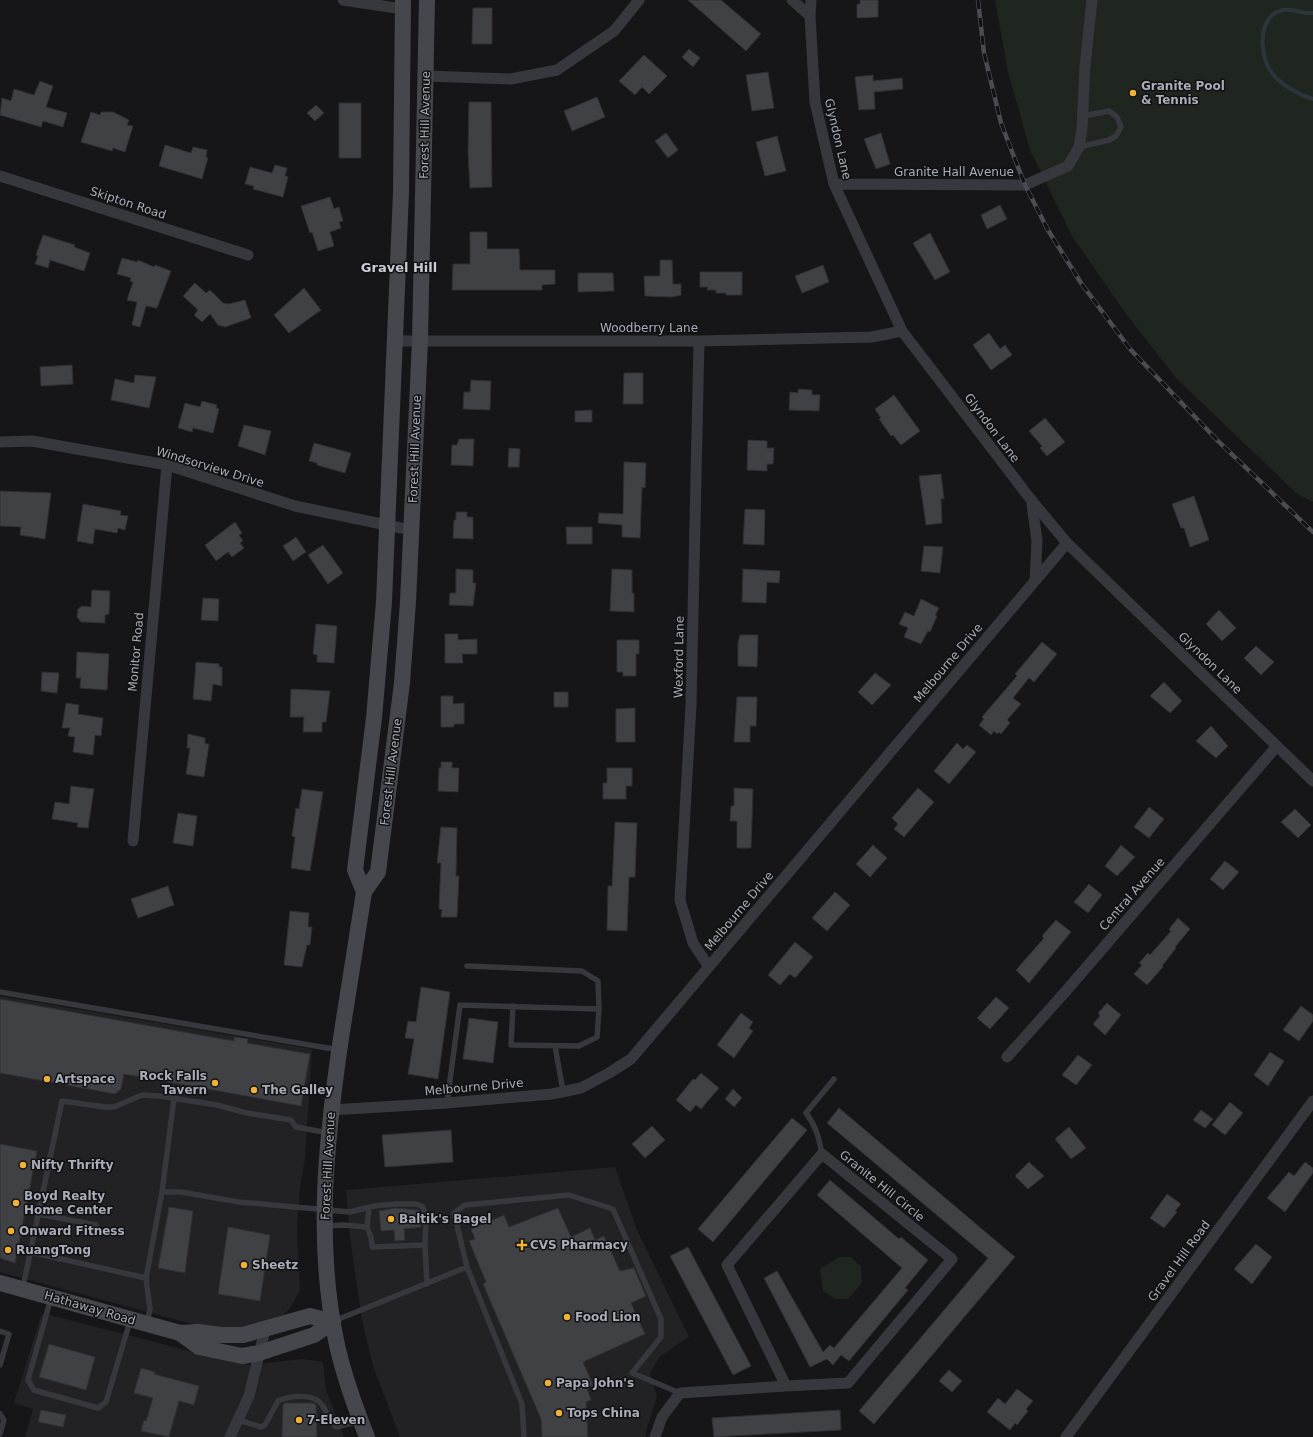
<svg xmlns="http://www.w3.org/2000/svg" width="1313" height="1437" font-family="'DejaVu Sans',sans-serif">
	<rect width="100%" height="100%" fill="#161618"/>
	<!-- built -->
	<path fill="#222225" d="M0,996L312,1049L305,1159L300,1187L297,1230L300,1291L290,1308L283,1315L259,1325L242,1329L195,1325L0,1272Z
		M615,1167L637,1230L689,1337L660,1356L650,1373L657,1397L646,1431V1437H400L373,1366L362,1320L350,1238L346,1190Z
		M42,1313L232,1362L250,1365L303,1359L323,1362L326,1390L344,1437H25L33,1409L14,1403Z"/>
	<!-- green -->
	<path fill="#1e261f" d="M995,0H1313V502L1296,493L1177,379L1126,314L1072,236L1030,150L1008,72Z
		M839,1257H851L861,1267L862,1283L848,1299H835L823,1291L820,1269Z"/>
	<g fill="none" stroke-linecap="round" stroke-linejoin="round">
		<!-- stream -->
		<path stroke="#2c353c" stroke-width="4" d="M1313,13C1301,14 1289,6 1277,12C1257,23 1260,58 1272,73C1281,85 1299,95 1313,99"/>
	</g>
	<!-- building -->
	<path fill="#404145" stroke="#303034" d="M688,0H721L761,34L746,51Z
		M860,0H878V17L857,18V4H860Z
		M473,8H492V44H472Z
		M689,49L700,58L693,67L682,57Z
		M644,55L667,76L649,94L642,87L635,95L619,81Z
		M768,72L774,108L752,111L746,75Z
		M873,75V81L902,78L903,89L874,92L875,109L859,110L855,77Z
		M40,81L53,86L46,107L67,113L63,127L43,121L41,127L0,115L2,98L11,101L14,89L34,95Z
		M597,97L605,117L572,131L564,111Z
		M469,102H491L492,187L470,188L468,152Z
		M339,103H361V158H339Z
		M316,105L324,113L315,121L307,113Z
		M91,112L100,115L101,112H113L129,120L127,125L133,126L125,152L113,148L112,151L81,142Z
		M666,133L678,150L668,158L655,141Z
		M881,133L890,164L876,169L864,139Z
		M777,136L786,171L765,176L756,142Z
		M165,145L191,153L193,147L207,150L206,157L208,158L202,179L159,166Z
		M275,165L287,168L285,176L288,177L283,197L253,189L254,186L245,184L250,167L272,173Z
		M330,197L334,209L339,207L343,221L339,222L341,228L330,232L334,246L318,251L312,232L310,233L301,206Z
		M1000,205L1007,219L987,229L981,215Z
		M470,232H487V249H519L520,270H555V284L542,285V290H452L453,264H470Z
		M930,233L950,272L935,280L913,243Z
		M43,235L75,245L74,247L90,253L84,271L50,260L48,268L35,264L38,256L36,255Z
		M122,258L137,262L138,260L154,267L155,265L171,271L157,308L146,306L140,327L132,325L137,302L127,300L133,282L130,281L131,278L117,274Z
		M660,260H672L673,284H681V295L672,297L645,296L644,276H660Z
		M823,265L829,282L802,293L795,276Z
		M700,272H742V295H726V293H716V290H707L708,287H700Z
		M578,273H613L614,291L578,292Z
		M195,283L206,293L210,290L223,303L229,304L245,300L251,318L225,327L218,325L210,314L202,322L194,315L198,310L183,296Z
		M304,288L321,310L289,333L274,315Z
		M989,333L1000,349L1005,345L1012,355L991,370L973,345Z
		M72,365L73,384L41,386L40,367Z
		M624,373H643V404H623Z
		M135,375L156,377L149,408L111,400L115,379L134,383Z
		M471,380L491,381L490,410L463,409L464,392H470Z
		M798,389L812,390V395H820L819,411L789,410L790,392L798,393Z
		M894,395L920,431L901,445L893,435L891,436L879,419L881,418L875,409Z
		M202,401L217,405L216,408L219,409L213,433L193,428L192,432L178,428L185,403L200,407Z
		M592,410V422H575V411Z
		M1045,418L1065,442L1047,456L1040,448L1042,446L1029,431Z
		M244,425L271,431L265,455L238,446Z
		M459,439H474L473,466L451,465L452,445H457Z
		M748,440L767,441V448H774L773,464H767V471L747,470Z
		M314,443L351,453L345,473L317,465V463L309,461Z
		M509,448L520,449L519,467H508Z
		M624,462L646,463L645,488L642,487L640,538L622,537V525L598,523L599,513L623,514Z
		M941,474L944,499H941L942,523L926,525L919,476Z
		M0,491L51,493L45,539L20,535L21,527L0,526Z
		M1194,496L1209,540L1190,547L1184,528H1181L1172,504Z
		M83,504L121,511L120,515L128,516L125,530L118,528L117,533L95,529L93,544L77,541Z
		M745,509L765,510L764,545L743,544Z
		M456,512H467V517H473V539L453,538L454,520H456Z
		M235,522L242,533L239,535L243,541L240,543L244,548L232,557L228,552L216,561L205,545Z
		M566,527H592V544H567Z
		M296,537L306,552L293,561L283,546Z
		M323,545L343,573L328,584L308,555Z
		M924,546L943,547L940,573L921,571Z
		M456,569L473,570V583H476L473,606L449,605L450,593H456Z
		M612,569L632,570V593H634V612L610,611Z
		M743,569L780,571L779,583L767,582L766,603L742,602Z
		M92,590L110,591L109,614L105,615V623L81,622L77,617L78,609L82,606L91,607Z
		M203,598L219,599L218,621L201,620Z
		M921,599L939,608L935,615L937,616L930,632L928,631L921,644L904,637L908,628L899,624L905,612L914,616Z
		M1219,610L1236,628L1222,641L1206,624Z
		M316,624L337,626L334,663L317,662V655L313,654Z
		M445,634H458V640L477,639V654H462L463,663H445Z
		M740,635H758L757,667L738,666V643Z
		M617,640H639V654H636V676H623V672H617Z
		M1042,642L1057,654L1034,682L1029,678L1013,698L1021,704L1007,720L1010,723L1001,734L999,732L997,734L994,731L991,735L979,725L984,719L982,717L1017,676L1015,674Z
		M1256,646L1274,662L1261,675L1244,658Z
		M77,652L109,654L107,690L80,688L81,678H76Z
		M196,662L219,664V667H222V686L213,684L211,701L193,699Z
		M42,672L59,673L57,693L41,691Z
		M875,673L891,685L872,705L858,692Z
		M1164,682L1182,701L1170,713L1150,696Z
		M291,689L330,691L326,722H322V732H303L304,717H290Z
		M554,692H568V707H554Z
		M441,696H453V704L464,703V724H454V727H441Z
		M737,697H757L756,726H750V742H734Z
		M66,703L79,705L78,714L103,718L101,736L95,735L93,755L73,752L75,737L68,736L70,728H62Z
		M635,708V742H616V709Z
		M1211,726L1228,746L1216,758L1196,741Z
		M188,734L205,738V744H209L204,777L186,774L190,748H187Z
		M957,743L963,749L967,745L976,752L949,784L934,771Z
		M441,762H452V768H459L458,792L438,791L439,768H441Z
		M607,768H632V786H626V799H603V783H607Z
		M71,786L94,789L88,828L77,827L78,823L52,819L55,802L69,804Z
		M734,788L753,789L751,848H737V821H730L731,806H734Z
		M918,788L934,802L904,837L894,829L898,824L892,818Z
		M302,789L323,792L310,871L291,868L295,837L292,836L296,808L299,809Z
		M1149,807L1164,819L1149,838L1134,827Z
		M1295,809L1311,825L1298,838L1281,822Z
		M178,813L197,816L193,846L173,843Z
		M615,822L637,823L635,877H629L627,931L607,930L608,886H612Z
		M441,827L457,828L456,876H459L457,917H441L442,910L439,909L441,863H437Z
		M873,845L887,858L870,877L856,864Z
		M1121,845L1135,857L1117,876L1105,866Z
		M1225,861L1239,872L1223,890L1210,879Z
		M1089,884L1102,895L1088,913L1074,902Z
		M168,886L174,905L138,918L131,899Z
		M835,892L850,905L827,931L812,918Z
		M290,911L309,913L308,927H312L310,945H307L302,967L284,965Z
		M1178,918L1190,929L1175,947L1176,948L1162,966L1163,967L1147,985L1134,974L1142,965L1139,963L1148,953L1150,955L1171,931L1169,929Z
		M1056,920L1071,932L1029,983L1016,970L1044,938L1042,936Z
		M795,942L813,957L795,978L790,974L780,985L768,975Z
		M421,987L450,992L438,1079L408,1074L414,1039L405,1038L408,1021L416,1022Z
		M996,997L1009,1008L990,1029L977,1018Z
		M0,999L234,1041V1037L248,1039L247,1043L310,1054L301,1106L124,1074L121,1089L115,1094L0,1073Z
		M1107,1003L1121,1015L1105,1035L1093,1024L1100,1016L1098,1013Z
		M1301,1006L1313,1015V1021L1299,1041L1283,1030Z
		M741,1013L753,1022L749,1028L753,1031L734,1058L717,1045Z
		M469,1018L498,1022L493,1063L463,1059Z
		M1270,1052L1284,1061L1268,1086L1254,1075Z
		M1078,1055L1092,1065L1076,1085L1062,1075Z
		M701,1073L719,1088L701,1109L696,1105L690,1112L676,1100L693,1079L695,1080Z
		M733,1089L742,1098L734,1107L725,1099Z
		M1230,1102L1243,1113L1225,1135L1212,1125Z
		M839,1108L1015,1257L874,1424L859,1411L988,1258L827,1123Z
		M1201,1110L1213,1119L1205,1128L1193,1120Z
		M792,1118L807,1130L713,1242L698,1229Z
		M652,1126L665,1140L645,1158L632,1144Z
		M1069,1127L1086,1148L1071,1159L1055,1139Z
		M451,1130L453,1162L385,1167L382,1135Z
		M0,1144L37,1151L15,1263L0,1258Z
		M1029,1162L1044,1176L1028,1189L1015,1176Z
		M1305,1162L1313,1168V1173L1285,1212L1267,1198L1289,1172L1294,1176Z
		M830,1180L899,1239L901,1237L928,1260L905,1288L908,1290L849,1361L841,1355L833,1365L827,1359L810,1367L764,1278L777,1271L823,1352L830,1345L834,1348L902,1268L817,1195Z
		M1167,1194L1181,1204L1175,1211L1177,1212L1164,1228L1150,1218Z
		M169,1207L193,1211L185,1273L158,1268Z
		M395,1208L419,1210L421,1227L404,1229L405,1240L395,1241L394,1230L381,1231L379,1211Z
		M558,1208L571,1237L590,1228L595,1240L604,1236L620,1271L634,1268L646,1296L631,1303L645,1334L583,1362L593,1385L587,1388L591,1400L586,1402L588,1437H542L541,1419L483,1284L486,1282L469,1241L475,1239L471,1229L504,1215L509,1227Z
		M228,1227L270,1235L260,1301L218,1294Z
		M1256,1244L1272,1257L1252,1284L1234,1269Z
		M688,1247L751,1366L733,1375L670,1256Z
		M49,1344L95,1357L86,1390L39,1377Z
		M141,1368L155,1372L154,1374L199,1386L194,1405L179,1401L169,1437L141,1431L144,1420L146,1421L153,1398L134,1393Z
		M949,1370L962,1381L952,1392L939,1381Z
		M1017,1389L1033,1401L1026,1409L1028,1411L1017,1425L1015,1423L1010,1430L987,1412L998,1398L1005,1404Z
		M285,1403H313L316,1405L317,1437H282L283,1404Z
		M41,1410L66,1415L63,1427L38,1422Z
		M840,1410L841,1430L714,1437L712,1418Z"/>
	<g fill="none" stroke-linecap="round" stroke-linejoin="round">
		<!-- lane -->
		<path stroke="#37383d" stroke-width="5.5" d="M1079,147L1109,140L1116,136L1121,127L1117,117L1109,111L1083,116
			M467,966L582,971L598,981L599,1009
			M0,992L339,1050
			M555,1046L563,1091
			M447,1103L460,1005L599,1009L597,1037L579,1046L511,1045L513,1006
			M822,1154C819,1138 816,1126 806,1113L834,1079
			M162,1192H181L239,1202L350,1212L374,1206L395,1204H416L423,1207L426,1218L425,1245L372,1247L371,1237L367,1227L343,1225L326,1226
			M38,1214L96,1225
			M367,1227L369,1208
			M425,1245L427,1284
			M30,1252L146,1278
			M467,1267L454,1213L465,1205L569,1195L613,1209L661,1319V1337L632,1373L680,1393
			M23,1287L62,1101L105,1107H114L142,1095L159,1096L217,1105L247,1113L291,1120L296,1127L328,1133
			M51,1298L28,1380L34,1390L98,1408L106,1402L130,1321
			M334,1321L467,1267L522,1404L524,1437
			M147,1323L150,1309L146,1278L162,1192L174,1098
			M0,1331L9,1334L0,1365
			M0,1414L4,1420L0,1434
			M238,1420L261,1427L265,1425L278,1401C290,1396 314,1392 323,1406C328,1414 328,1421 336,1427L360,1421"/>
		<!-- street -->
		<path stroke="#37383d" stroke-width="11" d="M343,0L403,9
			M792,0L810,16
			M811,0L810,16L815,102L834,184L902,331L1032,501L1067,543L1313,781
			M426,76L511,79L557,70L614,31L639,0
			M0,176L248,255
			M834,184L1025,185L1068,166L1079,147L1082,129L1085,66L1092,0
			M396,341H699L872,337L902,331
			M699,341L691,705L680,900L693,943L709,967
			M0,442L32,441L167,465L295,506L411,530
			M1032,504L1037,541L1035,581
			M133,841L167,465
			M1007,1057L1066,991L1277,746
			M331,1110L447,1103L552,1094L581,1088L609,1073L631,1059L1067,543
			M822,1154L952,1259L848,1383L786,1386L727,1265Z
			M230,1437L249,1396L265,1330
			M655,1437L662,1417L680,1393L786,1386
			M1066,1437L1313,1101"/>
		<!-- secondary -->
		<path stroke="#45474d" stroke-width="16" d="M364,892L355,870L374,718L384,602L401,192L403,0
			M0,1283L180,1333L199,1347L242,1356L259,1353L314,1335L333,1322
			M180,1333L198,1332L221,1335H243L310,1316L333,1322
			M367,1437C355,1407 344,1376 337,1345C315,1243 326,1140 341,1038C349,990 356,941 364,892L378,872L402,683L408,602L420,341L427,0"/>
		<defs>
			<path id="rail" d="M978,0L984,53L1001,123L1025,185L1048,230L1081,283L1130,349L1218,441L1313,532"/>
		</defs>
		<!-- rail casing -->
		<use href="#rail" stroke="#4a4c52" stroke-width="4.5"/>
		<!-- rail -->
		<use href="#rail" stroke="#111113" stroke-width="3" stroke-dasharray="9" stroke-linecap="butt"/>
	</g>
	<!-- markers -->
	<g fill="#f2b134" stroke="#111113" stroke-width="1.5">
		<circle cx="1133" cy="93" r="4"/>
		<circle cx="47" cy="1079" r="4"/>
		<circle cx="215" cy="1083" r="4"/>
		<circle cx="254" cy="1090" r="4"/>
		<circle cx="23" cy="1165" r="4"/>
		<circle cx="16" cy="1203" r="4"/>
		<circle cx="391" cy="1219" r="4"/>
		<circle cx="11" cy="1231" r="4"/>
		<path d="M520 1239h4v4h4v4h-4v4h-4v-4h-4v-4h4z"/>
		<circle cx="8" cy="1250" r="4"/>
		<circle cx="244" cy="1265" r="4"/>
		<circle cx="567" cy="1317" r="4"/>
		<circle cx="548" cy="1383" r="4"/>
		<circle cx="559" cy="1413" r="4"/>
		<circle cx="299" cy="1420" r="4"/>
	</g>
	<g text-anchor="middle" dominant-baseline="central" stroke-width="3" stroke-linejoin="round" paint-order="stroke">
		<!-- poi labels -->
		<g font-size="12" font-weight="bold" fill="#a8adb8" stroke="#111113" text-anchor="start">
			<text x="1141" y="86">Granite Pool<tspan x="1141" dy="14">&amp; Tennis</tspan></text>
			<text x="207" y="1076" text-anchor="end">Rock Falls<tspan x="207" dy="14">Tavern</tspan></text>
			<text x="55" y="1079">Artspace</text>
			<text x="262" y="1090">The Galley</text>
			<text x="31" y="1165">Nifty Thrifty</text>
			<text x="24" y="1196">Boyd Realty<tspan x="24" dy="14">Home Center</tspan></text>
			<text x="399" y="1219">Baltik's Bagel</text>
			<text x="19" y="1231">Onward Fitness</text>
			<text x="530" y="1245">CVS Pharmacy</text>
			<text x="16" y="1250">RuangTong</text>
			<text x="252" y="1265">Sheetz</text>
			<text x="575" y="1317">Food Lion</text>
			<text x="556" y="1383">Papa John's</text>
			<text x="567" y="1413">Tops China</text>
			<text x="307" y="1420">7-Eleven</text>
		</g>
		<!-- street labels -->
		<g font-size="12" fill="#a8adb8" stroke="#111113">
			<text transform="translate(425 125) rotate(-89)">Forest Hill Avenue</text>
			<text transform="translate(838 139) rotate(77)">Glyndon Lane</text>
			<text x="954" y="172">Granite Hall Avenue</text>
			<text transform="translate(128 203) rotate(18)">Skipton Road</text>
			<text x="649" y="328">Woodberry Lane</text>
			<text transform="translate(992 428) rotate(53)">Glyndon Lane</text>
			<text transform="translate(415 449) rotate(-88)">Forest Hill Avenue</text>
			<text transform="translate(210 467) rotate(17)">Windsorview Drive</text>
			<text transform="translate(136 652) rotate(-85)">Monitor Road</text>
			<text transform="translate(679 657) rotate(-89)">Wexford Lane</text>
			<text transform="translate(948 663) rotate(-50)">Melbourne Drive</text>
			<text transform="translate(1210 663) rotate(44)">Glyndon Lane</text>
			<text transform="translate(391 772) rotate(-83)">Forest Hill Avenue</text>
			<text transform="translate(1132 894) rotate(-49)">Central Avenue</text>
			<text transform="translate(739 911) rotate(-50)">Melbourne Drive</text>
			<text transform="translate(474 1087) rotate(-5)">Melbourne Drive</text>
			<text transform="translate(328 1166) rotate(-87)">Forest Hill Avenue</text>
			<text transform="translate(882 1186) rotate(39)">Granite Hill Circle</text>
			<text transform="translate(1179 1261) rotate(-54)">Gravel Hill Road</text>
			<text transform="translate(90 1308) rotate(16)">Hathaway Road</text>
		</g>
		<!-- neighbourhood labels -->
		<g font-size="13" font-weight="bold" fill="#c9ccd4" stroke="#111113">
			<text x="399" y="267">Gravel Hill</text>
		</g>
	</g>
</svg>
